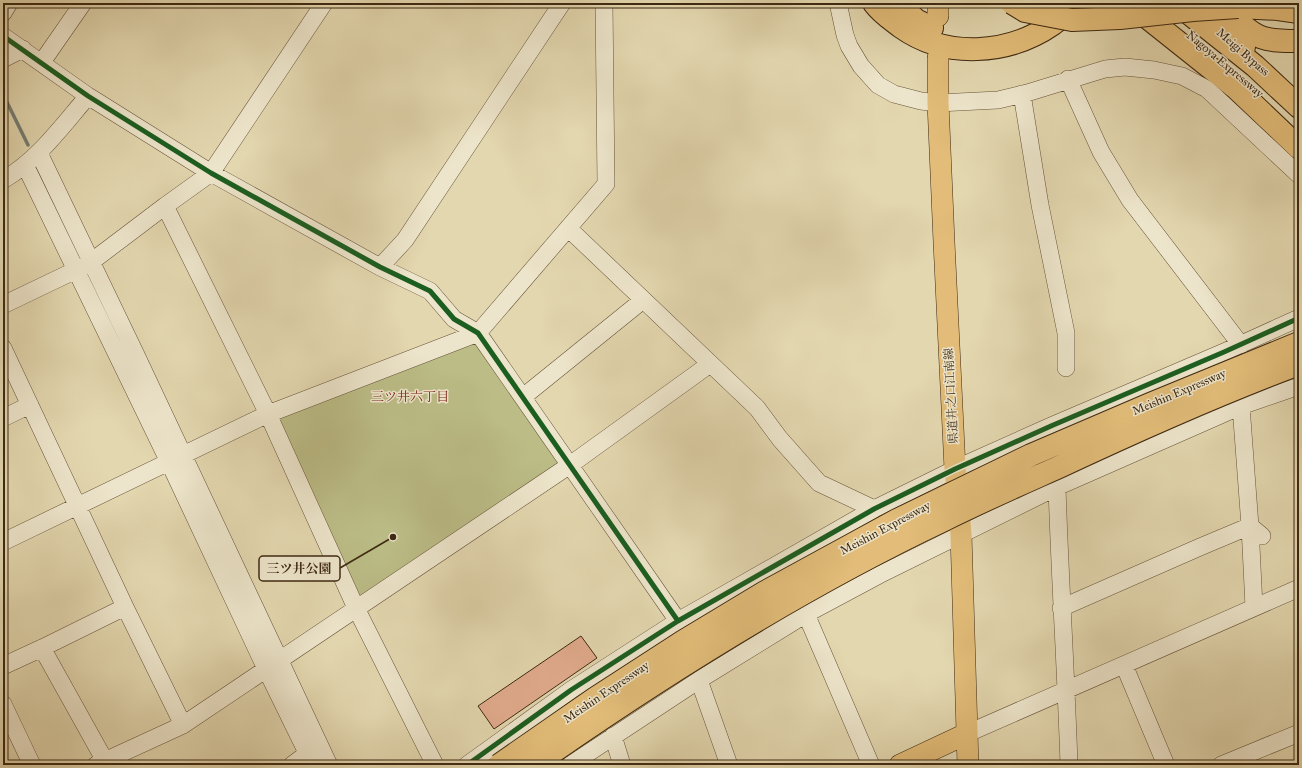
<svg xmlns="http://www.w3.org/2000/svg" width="1302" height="768" font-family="'IM FELL Great Primer','Noto Serif JP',serif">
	<rect width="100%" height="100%" fill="#e3d7af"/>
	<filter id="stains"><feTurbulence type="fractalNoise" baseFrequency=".005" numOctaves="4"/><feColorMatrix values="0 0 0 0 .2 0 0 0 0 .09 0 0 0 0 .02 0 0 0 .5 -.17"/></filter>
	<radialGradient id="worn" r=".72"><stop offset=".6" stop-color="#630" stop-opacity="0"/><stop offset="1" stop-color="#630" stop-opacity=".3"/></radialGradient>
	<!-- green -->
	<path fill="#bbbc86" stroke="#7c724c" d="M478,333L570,465L356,608L268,414Z"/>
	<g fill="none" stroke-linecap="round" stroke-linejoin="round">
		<!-- stream -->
		<path stroke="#757e75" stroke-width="3.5" d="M3,94L28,145
			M37,168L55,205
			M87,273L97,294"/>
	</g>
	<!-- building -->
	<path fill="#e2ac8e" stroke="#3e2912" d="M581,636L597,658L494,729L478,706Z"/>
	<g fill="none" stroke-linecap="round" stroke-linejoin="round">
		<!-- minor-tunnel -->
		<path stroke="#c2b490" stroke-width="17" stroke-dasharray="17 8" stroke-linecap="butt" d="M1294,3L1299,31"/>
		<defs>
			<path id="minor" d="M838,3L845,35L849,46L861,66L878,85L894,94L921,101L938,103L998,100L1027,93L1105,69L1125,67L1154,70L1182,76L1207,89L1299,175
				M3,13L9,3
				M3,36L88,96L211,173L380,267L430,291L454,319L478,333L678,621
				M3,59L23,49
				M42,62L83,3
				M1068,79L1101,152L1130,200L1241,345
				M1022,94L1040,205L1066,333V368
				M39,153L136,355L329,765
				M25,165L169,462L266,669L313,765
				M3,180C38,160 62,126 88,96
				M165,206L268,414L356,608L435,765
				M568,228L757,408L780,439L819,483L874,509
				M380,267L405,240L562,3
				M3,305L76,270L91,262L165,206L211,173L324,3
				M3,348L125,607L183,725
				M523,397L643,300
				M1241,406L1250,526L1254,607
				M3,418L30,405
				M1057,487C1060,580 1066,672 1069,765
				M3,542L268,414L478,333L606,184L604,3
				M1061,608L1200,547L1250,526L1262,536
				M806,614L871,765
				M42,648L105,761
				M1124,665L1166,765
				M3,666L42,648L125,607
				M699,680L729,765
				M3,704L32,765
				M966,734L1299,588
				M613,736L622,765
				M96,765L183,725L570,465L710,364
				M292,765L316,747
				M467,765L571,690L678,621L874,509L955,469L1051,426L1224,352L1299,318
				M570,765L699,680L806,614L879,575L1057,487L1241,406L1299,386
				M1221,765L1299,733"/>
			<path id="major" d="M938,3V16
				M938,58V103L944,242L955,469L961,534L968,765
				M900,765L966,734"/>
			<path id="highway" d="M874,3C881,13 892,20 901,27C946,59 1008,55 1053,24C1061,18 1068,10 1075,3
				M898,3L916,20L932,28
				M1129,3L1237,89L1299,148
				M1176,3L1255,66L1299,107
				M1216,3C1221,18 1231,37 1244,47
				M1238,7L1278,9L1299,12
				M1231,15C1257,40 1264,41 1299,41"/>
		</defs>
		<!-- minor casing -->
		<use href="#minor" stroke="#675439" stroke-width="18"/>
		<!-- major casing -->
		<use href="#major" stroke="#3e2912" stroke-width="22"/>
		<!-- highway casing -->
		<use href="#highway" stroke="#3e2912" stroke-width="24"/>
		<!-- minor -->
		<use href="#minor" stroke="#ede5cb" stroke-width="17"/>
		<!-- major -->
		<use href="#major" stroke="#e2bc78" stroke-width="21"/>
		<!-- highway -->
		<use href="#highway" stroke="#e2bc78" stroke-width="22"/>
		<defs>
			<path id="highway-bridge" d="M1012,3L1025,11L1072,20L1120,18L1193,10L1238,7
				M499,765L594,699L682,642L765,592L897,520L1031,455L1150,404L1299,343
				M534,765C664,674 801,588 944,520C982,501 1021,484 1059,467C1138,430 1218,394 1299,364"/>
		</defs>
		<!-- highway-bridge casing -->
		<use href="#highway-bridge" stroke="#3e2912" stroke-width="24" stroke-linecap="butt"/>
		<!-- highway-bridge -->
		<use href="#highway-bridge" stroke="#e2bc78" stroke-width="22"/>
		<defs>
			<path id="cycleway" d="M3,36L88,96L211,173L380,267L430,291L454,319L478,333L678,621
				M467,765L571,690L678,621L874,509L955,469L1051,426L1224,352L1299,318"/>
		</defs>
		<!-- cycleway casing -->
		<use href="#cycleway" stroke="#ede5cb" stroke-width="8"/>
		<!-- cycleway -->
		<use href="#cycleway" stroke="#1b5e20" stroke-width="5"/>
	</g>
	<g text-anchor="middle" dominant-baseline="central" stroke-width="3" stroke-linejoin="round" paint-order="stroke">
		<!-- street labels -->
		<g font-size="12" fill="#3e2912" stroke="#ede5cb">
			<text transform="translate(1243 52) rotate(41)">Meigi Bypass</text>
			<text transform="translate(1225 64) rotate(40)">Nagoya Expressway</text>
			<text transform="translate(1179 392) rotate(-23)">Meishin Expressway</text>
			<text transform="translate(951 396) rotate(-93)">県道井之口江南線</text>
			<text transform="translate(885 528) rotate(-28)">Meishin Expressway</text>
			<text transform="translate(606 692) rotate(-34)">Meishin Expressway</text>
		</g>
		<!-- neighbourhood labels -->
		<g font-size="13" fill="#7a1f14" stroke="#ede5cb">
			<text x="410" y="397">三ツ井六丁目</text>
		</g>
	</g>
	<!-- callouts -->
	<path fill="none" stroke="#3e2912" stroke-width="1.5" d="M393 537L340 568"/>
	<circle fill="#3e2912" stroke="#ede5cb" stroke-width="1.5" cx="393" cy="537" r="4"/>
	<rect fill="#ede5cb" stroke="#3e2912" stroke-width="1.5" x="259" y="556" width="81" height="25" rx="4"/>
	<g font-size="13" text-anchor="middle" font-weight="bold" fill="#3e2912">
		<text x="299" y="573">三ツ井公園</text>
	</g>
	<!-- margin -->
	<rect width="1302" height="768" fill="none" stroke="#e3d7af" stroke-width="16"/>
	<rect x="4" y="4" width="1294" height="760" fill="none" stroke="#3e2912" stroke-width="2"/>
	<rect x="8" y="8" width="1286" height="752" fill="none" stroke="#3e2912"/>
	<rect width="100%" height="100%" filter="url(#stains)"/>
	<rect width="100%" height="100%" fill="url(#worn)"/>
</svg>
